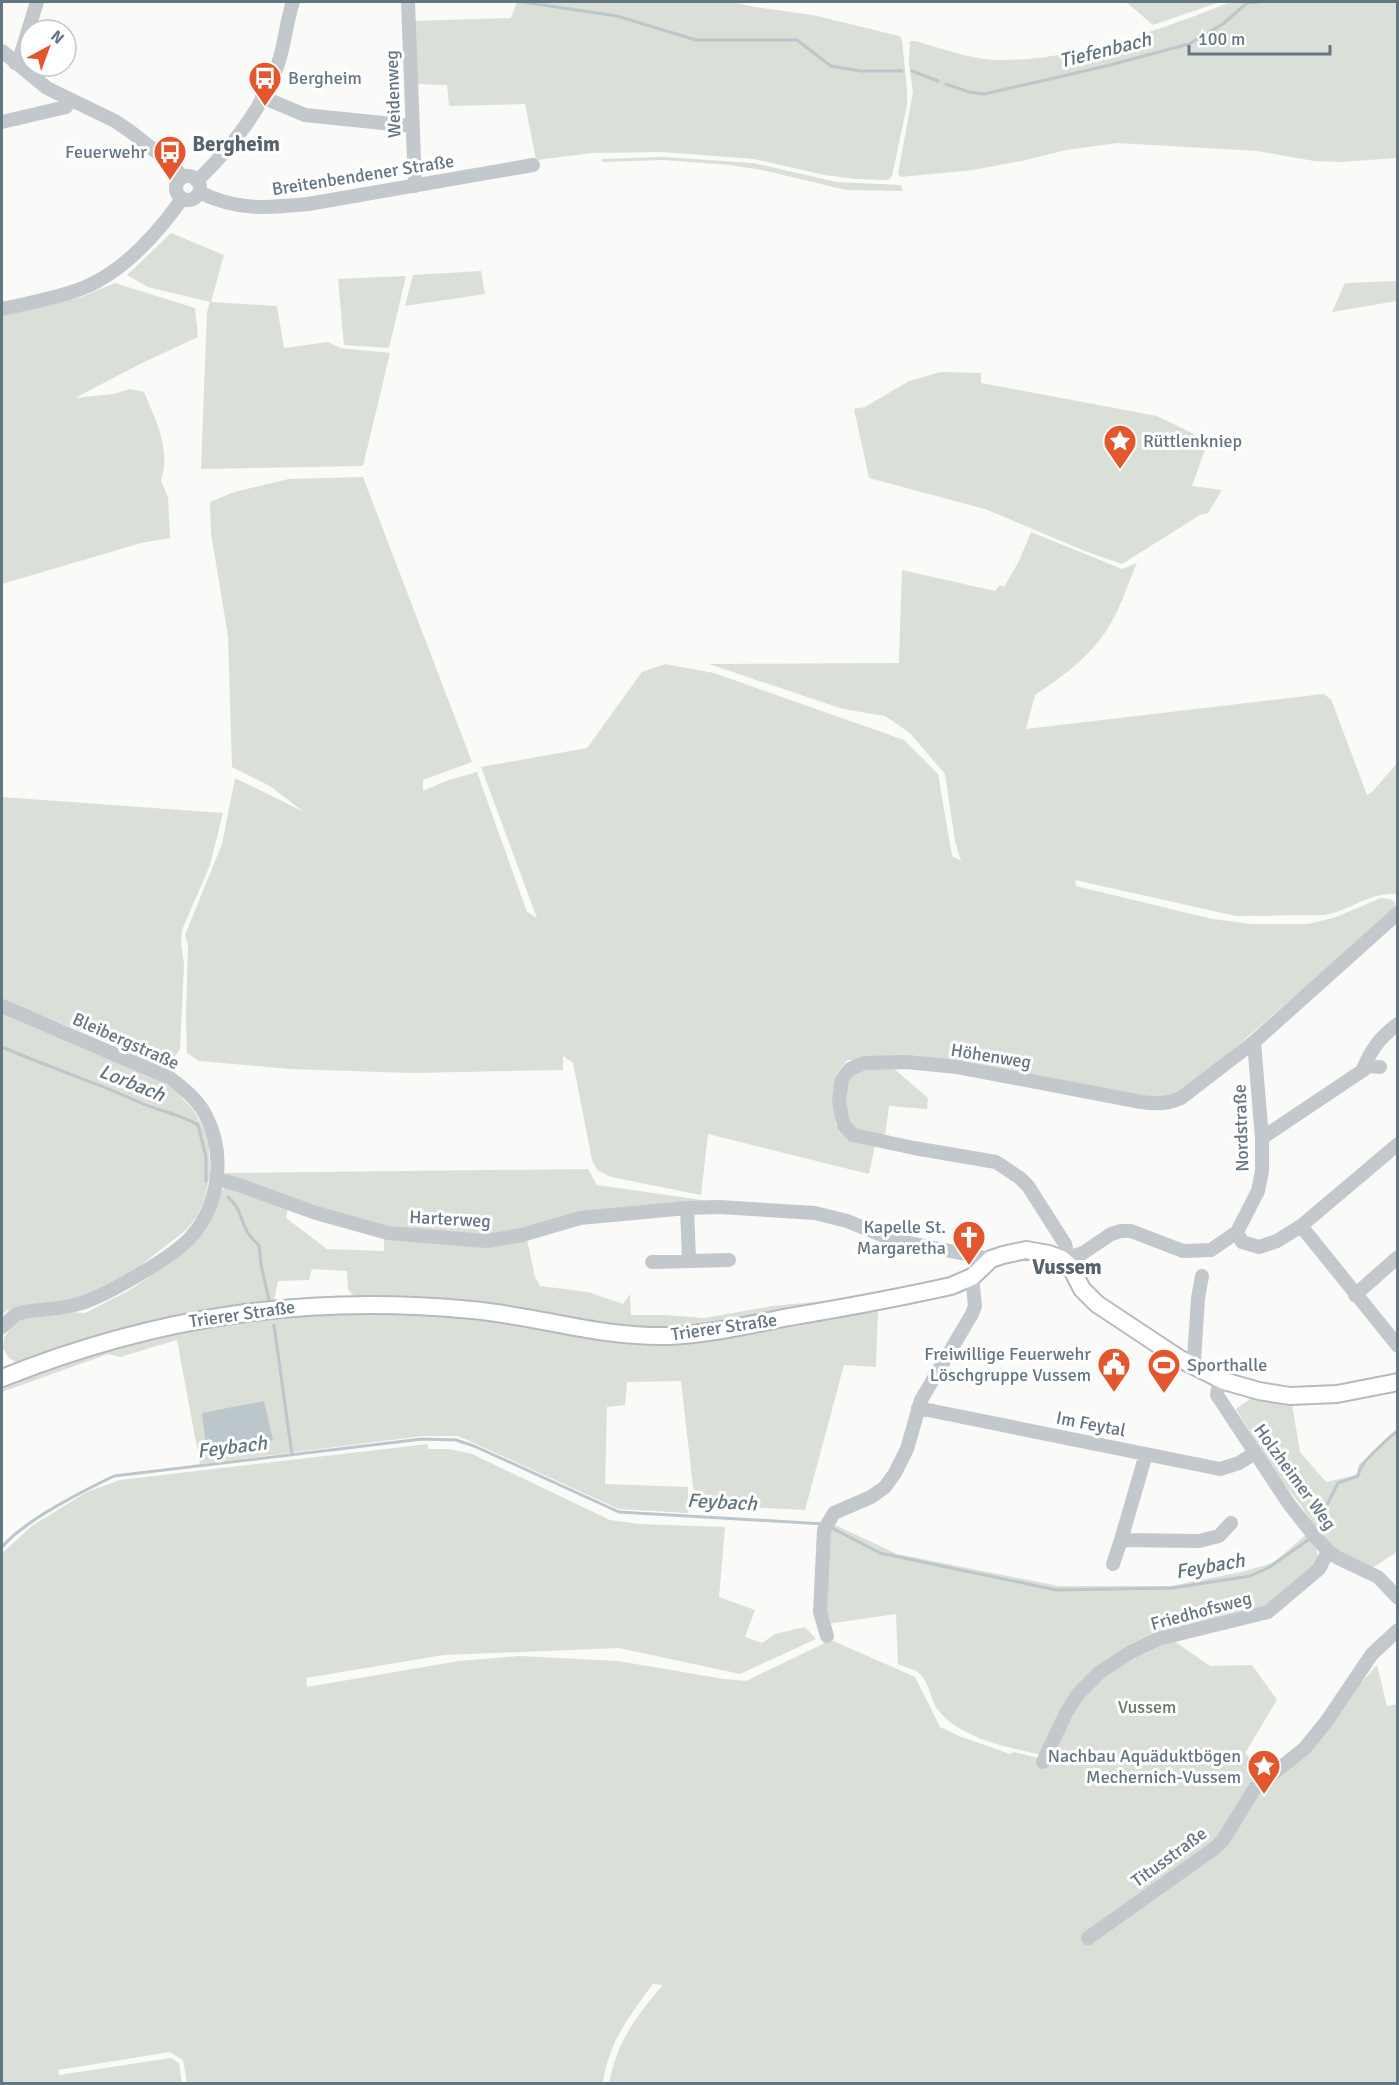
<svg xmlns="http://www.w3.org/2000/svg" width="1399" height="2085" font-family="Signika,sans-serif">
	<rect width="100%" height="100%" fill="#fafaf8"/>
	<!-- green -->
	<path fill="#dadfd7" d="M517,2H734L754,7L813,15L899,36L902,40L907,90V105L892,176L888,180L856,179L824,175L754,159L663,152L593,153L536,160L525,104L449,106L447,85L415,84L413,21L511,18Z
		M1126,2H1220L1153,25Z
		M1231,2H1397V158L1341,162L1314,161L1258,151L1117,143L1066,150L1026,160L973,170L901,177L898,174L913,92L909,64L910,41H915C941,48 969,59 996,60C1077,61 1156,31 1231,2Z
		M662,157L753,163L837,182L901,185L903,191L846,190L762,170L730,165L663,160L602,162V159Z
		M171,233L224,255L211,302L277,306L284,348L328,342L340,348L390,353L363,466L201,469L207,312L210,302L148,287L127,275Z
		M481,271L485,294L405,306L413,275Z
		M406,276L389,348L344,345L338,279Z
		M1397,281V301L1332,312L1345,283Z
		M115,283L195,308L198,337L140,364L75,398L113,394L130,389L144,392C156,421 171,449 161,481L168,497L170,538L141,543L2,584V314L81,297Z
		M941,372L981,373V383L1157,416L1208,441L1192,486L1222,490L1208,513L1200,515L1122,564L1085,551L985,509L869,478L854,409L865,407L909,381Z
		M363,477L472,762L423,780V791L446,781L477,772L527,912L537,918L481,767L587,748L642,672L665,664L714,673L904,740L938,774L952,856L961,861L955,841L945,774L910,733L885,716L843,709L709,664L899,663L902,570L995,591L1000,585L1004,587L1019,561L1031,532L1122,569L1137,563C1127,586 1119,613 1104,634C1087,659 1059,679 1035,695L1026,729L1323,694L1331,699L1367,795L1372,792L1397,763V894C1372,891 1349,911 1324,915L1236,916L1075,880L1076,886L1212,919L1252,924H1308L1336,917L1381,898L1390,899L1395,902L1396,909L1201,1077L1174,1096H1161L1156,1100L926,1059L847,1060L835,1076V1124L850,1140L875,1145L869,1174L708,1134L701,1195L611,1177L597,1170L592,1160L573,1063L563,1056V1070L412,1073L290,1069L199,1061L187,1053L186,1018L188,945L185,935L222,844L235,778L304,812L270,786L232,767L228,636L211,533L210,502L234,492L289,479Z
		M2,797L223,813L210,865L182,930L181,944L184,964L180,1049L168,1067L158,1066L106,1041L2,1000Z
		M2,1013L152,1075L176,1091L194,1111L209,1138L210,1174L205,1198L197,1216L186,1230L136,1269L106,1287L72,1302L7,1310L2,1316Z
		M863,1068H893L928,1098L927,1109L889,1106L885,1136L854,1132L845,1120V1080Z
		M588,1169L597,1185L702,1200V1204L488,1237L387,1229L232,1179L224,1173Z
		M228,1187L288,1207L286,1218L327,1249L384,1251V1236L527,1239L535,1277L540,1286L588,1292L623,1304L630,1294L631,1315H664L704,1318L772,1306L858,1298L664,1332L357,1299L348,1290L347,1271L312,1269L309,1280L278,1281L273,1305L24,1364L17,1363L8,1357L3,1348L4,1338L15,1322L31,1315L71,1312L85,1313L130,1290L168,1264L222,1190Z
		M878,1308L876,1367L844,1365L805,1510L708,1505L701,1502L693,1487L681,1381L627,1382L625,1405L607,1407L605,1484L688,1487V1513L619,1509L458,1436H423L200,1464L177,1340L120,1357L108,1354L2,1392V1383C61,1361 122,1342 183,1329C257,1313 338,1309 413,1312C465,1314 515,1321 565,1330C581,1333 598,1341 614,1342C703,1347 790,1326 878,1308Z
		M1253,1397L1292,1404L1300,1452L1326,1482L1356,1475L1359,1464L1375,1453L1391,1434L1397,1432V1552L1372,1568L1349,1559L1325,1543L1302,1507L1275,1472L1236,1409Z
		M428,1444V1449H449L472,1454L610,1520L639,1524L725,1527L719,1597L755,1610L745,1637L762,1643L775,1634L805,1627L816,1639L740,1674L619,1648L443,1655L306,1678L307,1687L459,1661L520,1656L618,1661L724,1679L746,1681L831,1640L915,1677L940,1727L959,1736L1010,1754L1014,1752L1047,1760L1079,1695L1103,1673L1171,1639L1210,1666L1252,1665L1277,1700L1245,1753L1268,1774L1317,1732L1377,1665L1387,1706L1398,1704L1397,2083H609C617,2042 636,2016 663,1985L653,1984C629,2016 608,2044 603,2083H187L183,2060L170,2052L58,2070L59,2075L171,2058L179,2063L182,2083H2V1553L33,1525L87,1492L120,1480Z
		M831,1523L897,1554L1059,1586H1171L1241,1572L1273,1563L1308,1533C1316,1546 1321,1553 1314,1568L1266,1609L1113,1657L1042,1755C1009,1748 960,1738 938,1710C930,1700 930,1683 919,1673C914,1669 904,1667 898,1664L896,1614L827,1624L823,1579Z"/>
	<!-- water -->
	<path fill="#bbc7cb" d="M264,1401L273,1440L207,1453L202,1413Z"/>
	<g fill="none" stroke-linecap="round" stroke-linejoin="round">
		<!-- stream -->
		<path stroke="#bbc7cb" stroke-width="3" d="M523,2L617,16L696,40H797L831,66L861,71H902
			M912,71L938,81
			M946,84L969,92L984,94L1102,67L1189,44L1223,24L1247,3L1259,2
			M2,1047C48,1067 96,1082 141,1103C159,1111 181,1114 198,1125L206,1157V1181
			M228,1197C245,1211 239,1230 259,1245L261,1265L269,1300
			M274,1325L292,1455
			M830,1527L880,1553L1056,1590L1172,1588L1250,1576L1268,1568L1311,1538
			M1317,1531L1326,1520L1327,1505L1338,1483L1358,1476C1359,1472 1360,1469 1362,1466C1364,1461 1393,1433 1398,1431
			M2,1547C25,1520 81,1492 114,1476L422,1439L456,1440L474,1446L619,1512L824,1524"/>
		<defs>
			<path id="major" d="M2,1378C157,1316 306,1294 472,1310C538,1316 602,1338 669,1336C709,1334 749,1325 789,1317C843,1308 897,1298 951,1286L972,1277L991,1259L1003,1255L1026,1250L1049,1254L1062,1259L1070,1266L1082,1289L1097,1304L1180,1359L1224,1381L1259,1391L1290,1396L1337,1394L1398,1382"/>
		</defs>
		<!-- major casing -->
		<use href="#major" stroke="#b5babe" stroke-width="20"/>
		<!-- minor -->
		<path stroke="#c3c8cc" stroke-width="14" d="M408,2L415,186
			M2,51L47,88L115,121L131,132L169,162L183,177
			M15,63L20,57L37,2
			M262,97L305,115L412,126
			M2,122L66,107L70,100
			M176 188a12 12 0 1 1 24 0a12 12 0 1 1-24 0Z
			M197,181C230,149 263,108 278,64C285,44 286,22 293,2
			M199,192C237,211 267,208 308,204L533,165
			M2,309C29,303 57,298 83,288C123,272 157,234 182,199
			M2,1006L170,1078C183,1088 197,1099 205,1114C226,1152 220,1204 191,1237C172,1258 108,1294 82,1303C64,1309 42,1309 23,1312L15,1315L2,1327
			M1362,1071L1368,1066L1380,1067
			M1262,1138L1362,1071C1371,1050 1379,1038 1398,1024
			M217,1179L239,1185L316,1213L388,1233L487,1241L522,1235L580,1218L687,1208L719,1207L815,1213L847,1221L894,1240L991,1259
			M687,1208L689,1260
			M1301,1226L1398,1346
			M1237,1232L1242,1242L1259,1247L1277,1241L1301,1226L1398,1144
			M1068,1258L1065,1244L1028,1186L1020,1178L996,1162L914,1148L853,1135L844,1125L842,1119L839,1100L842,1079L850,1069L864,1063L906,1062L957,1067L1141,1102C1156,1104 1167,1104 1181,1098L1254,1042L1398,913
			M1064,1261L1068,1258L1083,1253L1111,1234L1121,1231H1131L1183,1251L1211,1250L1237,1232L1258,1191L1262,1171V1138L1254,1042
			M652,1262L729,1260
			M1355,1295L1398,1257
			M1191,1365L1194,1359L1198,1298L1202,1276
			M1224,1381L1218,1389L1217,1395L1289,1504L1316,1538L1328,1551L1338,1558L1378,1577L1398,1598
			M918,1408L1220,1469L1239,1463L1255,1453
			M1146,1454L1121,1540L1199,1541L1219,1536L1231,1523
			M1113,1564L1121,1540
			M827,1636L820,1612L824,1530L834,1513L871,1497L885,1487L895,1473L907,1449L921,1400L972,1314L975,1306L972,1277
			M1043,1762L1066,1713L1078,1694L1100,1672L1129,1653L1158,1639L1268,1612L1319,1569L1328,1551
			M1088,1938L1215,1848L1223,1840L1255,1788L1305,1748L1326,1722L1372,1654L1398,1630"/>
		<!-- major -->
		<use href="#major" stroke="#fff" stroke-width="16"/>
	</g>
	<!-- icons -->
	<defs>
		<symbol id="bus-pin" viewBox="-11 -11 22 30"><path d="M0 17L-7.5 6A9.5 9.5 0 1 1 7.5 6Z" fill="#e4572e" stroke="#fff"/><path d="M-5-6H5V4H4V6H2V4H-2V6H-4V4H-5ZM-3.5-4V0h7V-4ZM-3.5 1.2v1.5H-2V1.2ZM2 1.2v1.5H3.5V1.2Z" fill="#fff"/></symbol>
		<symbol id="sight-pin" viewBox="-11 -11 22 30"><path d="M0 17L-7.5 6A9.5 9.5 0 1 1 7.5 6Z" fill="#e4572e" stroke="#fff"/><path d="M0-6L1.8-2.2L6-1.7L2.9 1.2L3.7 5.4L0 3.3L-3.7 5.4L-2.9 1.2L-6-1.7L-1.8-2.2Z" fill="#fff"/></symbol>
		<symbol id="church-pin" viewBox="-11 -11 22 30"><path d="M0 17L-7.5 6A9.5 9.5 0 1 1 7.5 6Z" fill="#e4572e" stroke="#fff"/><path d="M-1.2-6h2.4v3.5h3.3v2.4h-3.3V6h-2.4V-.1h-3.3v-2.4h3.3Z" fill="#fff"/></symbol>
		<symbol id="civic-pin" viewBox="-11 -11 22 30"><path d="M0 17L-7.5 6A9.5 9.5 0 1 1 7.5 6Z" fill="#e4572e" stroke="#fff"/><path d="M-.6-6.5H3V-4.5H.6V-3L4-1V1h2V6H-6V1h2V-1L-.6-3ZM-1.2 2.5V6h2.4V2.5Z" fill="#fff"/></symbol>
		<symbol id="stadium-pin" viewBox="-11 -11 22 30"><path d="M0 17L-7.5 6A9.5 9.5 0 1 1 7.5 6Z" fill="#e4572e" stroke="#fff"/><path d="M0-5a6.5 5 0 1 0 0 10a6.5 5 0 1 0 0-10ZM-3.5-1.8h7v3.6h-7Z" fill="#fff"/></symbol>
	</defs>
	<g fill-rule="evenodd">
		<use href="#bus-pin" x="246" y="59" width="38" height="52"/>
		<use href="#bus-pin" x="151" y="133" width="38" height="52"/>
		<use href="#sight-pin" x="1101" y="422" width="38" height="52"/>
		<use href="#church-pin" x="950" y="1218" width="38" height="52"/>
		<use href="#civic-pin" x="1095" y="1345" width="38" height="52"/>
		<use href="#stadium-pin" x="1145" y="1346" width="38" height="52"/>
		<use href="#sight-pin" x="1245" y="1747" width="38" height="52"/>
	</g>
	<g text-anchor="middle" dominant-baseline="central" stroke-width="6" stroke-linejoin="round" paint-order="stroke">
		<!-- poi labels -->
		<g font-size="18" fill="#657683" stroke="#fff" text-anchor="end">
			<text x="288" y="78" text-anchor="start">Bergheim</text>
			<text x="147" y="152">Feuerwehr</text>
			<text x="1143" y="441" text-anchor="start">Rüttlenkniep</text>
			<text x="946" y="1227">Kapelle St.<tspan x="946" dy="21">Margaretha</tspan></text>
			<text x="1091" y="1354">Freiwillige Feuerwehr<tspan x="1091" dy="21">Löschgruppe Vussem</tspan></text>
			<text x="1187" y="1365" text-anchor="start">Sporthalle</text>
			<text x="1241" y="1756">Nachbau Aquäduktbögen<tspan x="1241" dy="21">Mechernich-Vussem</tspan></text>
		</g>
		<!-- street labels -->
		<g font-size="18" fill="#657683" stroke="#fff">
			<text transform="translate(393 94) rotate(-92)">Weidenweg</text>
			<text transform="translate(363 175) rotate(-9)">Breitenbendener Straße</text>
			<text transform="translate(126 1041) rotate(24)">Bleibergstraße</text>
			<text transform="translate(991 1056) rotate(9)">Höhenweg</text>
			<text transform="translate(1241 1128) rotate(-92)">Nordstraße</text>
			<text transform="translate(450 1219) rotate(3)">Harterweg</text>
			<text transform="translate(242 1314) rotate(-8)">Trierer Straße</text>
			<text transform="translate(724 1327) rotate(-8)">Trierer Straße</text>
			<text transform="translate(1091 1424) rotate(11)">Im Feytal</text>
			<text transform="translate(1295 1477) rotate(54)">Holzheimer Weg</text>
			<text transform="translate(1201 1611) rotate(-15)">Friedhofsweg</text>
			<text transform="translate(1169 1857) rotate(-36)">Titusstraße</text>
		</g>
		<!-- park labels -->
		<g font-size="18" fill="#687a64" stroke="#fff">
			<text x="1147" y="1707">Vussem</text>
		</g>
		<!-- water labels -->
		<g font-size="20" font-style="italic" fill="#60757c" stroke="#fff">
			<text transform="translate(1105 50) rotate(-14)">Tiefenbach</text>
			<text transform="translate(132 1083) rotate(22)">Lorbach</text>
			<text transform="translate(232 1447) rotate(-7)">Feybach</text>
			<text transform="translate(722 1502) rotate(3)">Feybach</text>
			<text transform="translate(1210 1566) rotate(-10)">Feybach</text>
		</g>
		<!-- quarter labels -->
		<g font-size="21" font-weight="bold" fill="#57646e" stroke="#fff">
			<text x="236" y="144">Bergheim</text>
			<text x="1067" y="1267">Vussem</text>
		</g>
	</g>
	<!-- border -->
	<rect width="1399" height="2085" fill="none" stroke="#657683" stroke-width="6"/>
	<!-- north arrow -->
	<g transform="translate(48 48) rotate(41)"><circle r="28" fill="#ffffff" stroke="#c1c8cd" stroke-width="1.5"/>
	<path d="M0-4.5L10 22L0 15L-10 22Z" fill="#e4572e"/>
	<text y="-9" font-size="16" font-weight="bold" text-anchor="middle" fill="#657683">N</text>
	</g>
	<!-- scale -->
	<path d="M1189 45v9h141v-9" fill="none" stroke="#657683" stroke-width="3"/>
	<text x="1198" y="45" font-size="18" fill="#657683" stroke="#ffffff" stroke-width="4.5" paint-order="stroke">100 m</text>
</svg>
